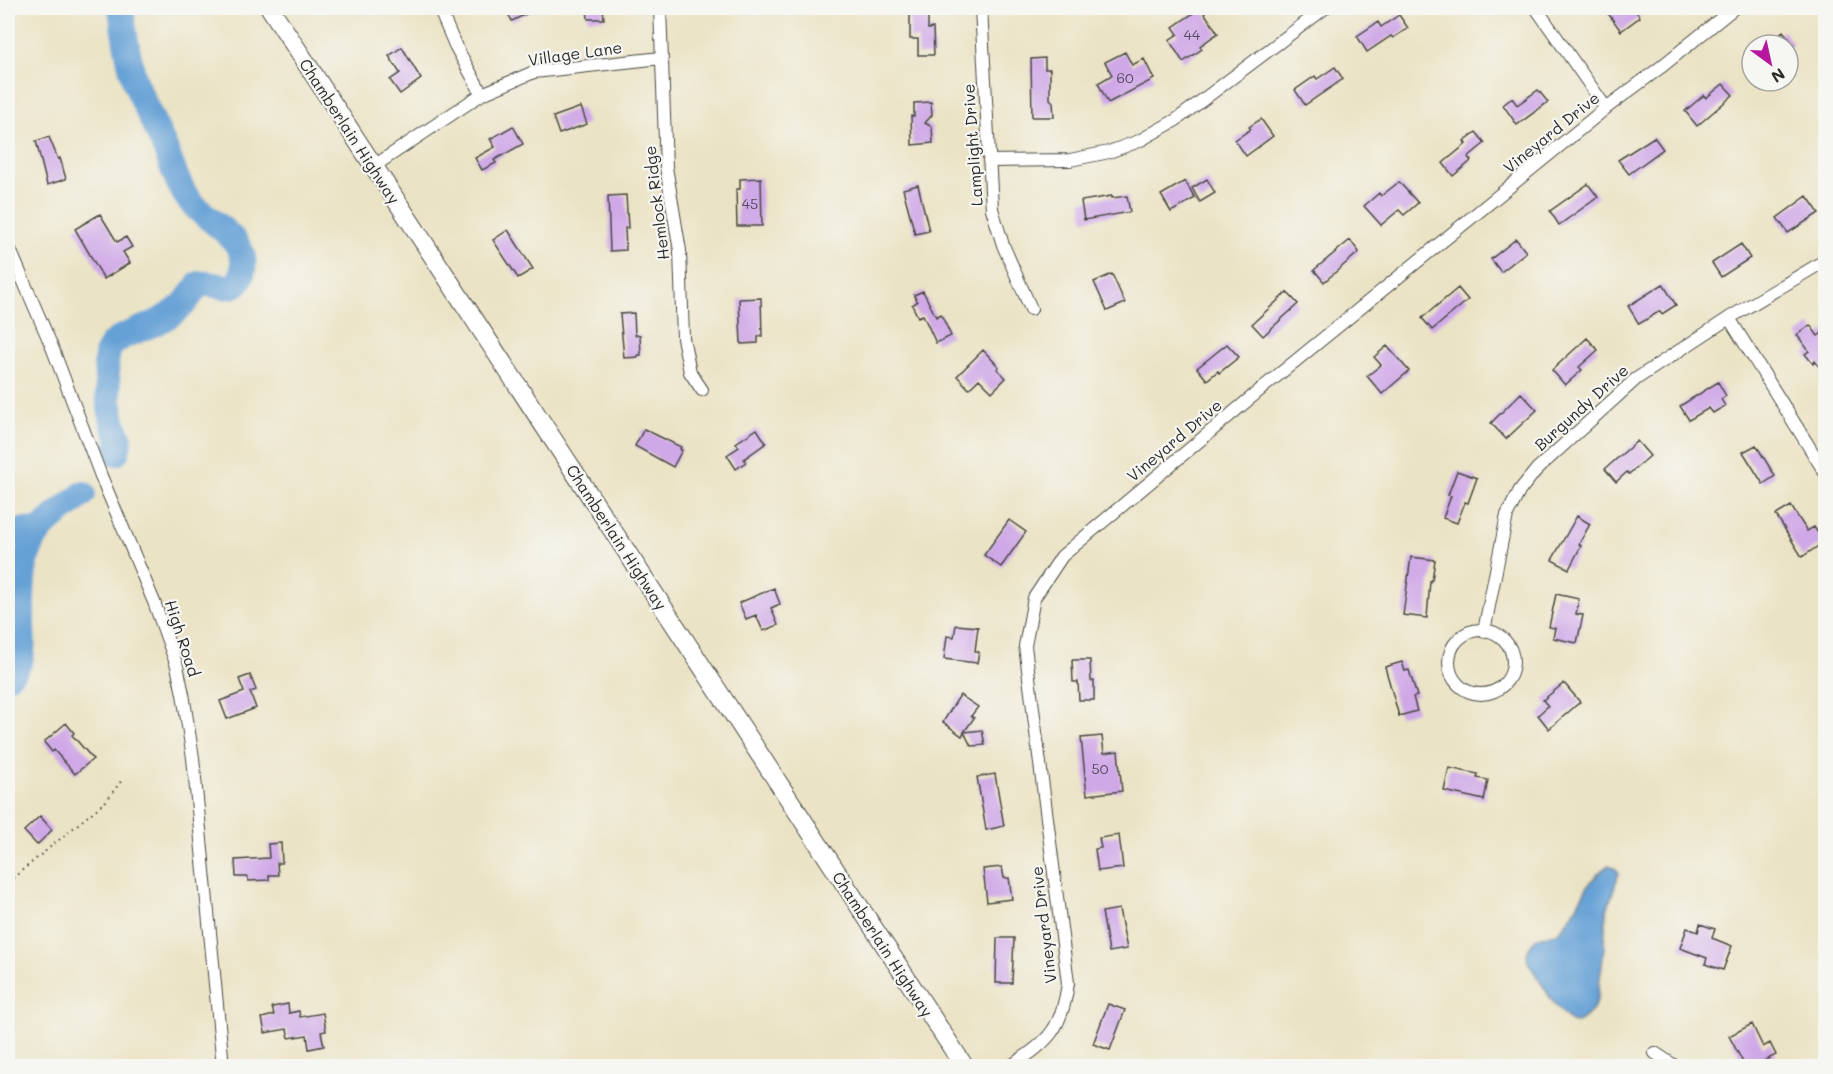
<svg xmlns="http://www.w3.org/2000/svg" width="1833" height="1074" font-family="Mali,sans-serif">
	<rect width="100%" height="100%" fill="#f6f6f2"/>
	<filter id="ink" filterUnits="userSpaceOnUse"><feTurbulence type="fractalNoise" baseFrequency=".0167" numOctaves="2"/><feDisplacementMap in="SourceGraphic" scale="12" xChannelSelector="R" yChannelSelector="G"/><feConvolveMatrix kernelMatrix="1 2 1 2 8 2 1 2 1" color-interpolation-filters="sRGB"/></filter>
	<filter id="wash" filterUnits="userSpaceOnUse"><feTurbulence type="fractalNoise" baseFrequency=".008" numOctaves="4" result="noise"/><feDisplacementMap in="SourceGraphic" scale="24" xChannelSelector="R" yChannelSelector="G"/><feGaussianBlur stdDeviation="1.35" result="paint"/><feColorMatrix in="noise" values="0 0 0 0 0 0 0 0 0 0 0 0 0 0 0 0 0 1.4 0 .05"/><feComposite in="paint" operator="in"/></filter>
	<g filter="url(#wash)">
		<rect width="100%" height="100%" fill="#ebe3c5"/>
		<!-- water -->
		<path fill="#66a1d6" stroke="#486680" stroke-width="1.5" d="M1609,865L1615,868L1619,873L1606,913L1603,957L1597,999L1592,1011L1577,1023L1571,1022L1553,1002L1528,962C1525,951 1531,940 1542,936C1548,934 1554,937 1559,931C1581,911 1580,884 1609,865Z"/>
		<g fill="none" stroke-linecap="round" stroke-linejoin="round">
			<!-- river -->
			<path stroke="#66a1d6" stroke-width="26" d="M116,453L120,440L113,422L109,403L106,363L108,351L112,344L122,337L158,322L173,313L184,304L199,284C215,281 235,297 242,274C253,239 206,222 189,200C177,185 172,164 164,146C155,125 144,105 136,84C128,59 124,33 121,8
				M8,536L25,530L39,532
				M8,676C14,671 19,665 21,657C24,647 22,635 22,625C22,598 20,566 33,542C44,520 66,510 83,494"/>
		</g>
		<g id="blocks">
			<!-- building -->
			<path fill="#cfa8e7" d="M505,8H538L512,21Z
				M587,8H603L604,19H588Z
				M1201,8L1218,33L1200,46L1202,49L1183,62L1169,40L1178,34L1173,27Z
				M1613,8H1634L1640,17L1621,31L1607,12Z
				M910,12H928V29L933,28L934,55H918V39H910Z
				M1399,15L1408,28L1393,38L1391,36L1367,52L1357,36L1378,22L1381,27Z
				M1783,31L1794,45H1766Z
				M402,47L421,79L400,94L390,80L400,73L389,56Z
				M1125,52L1132,65L1144,59L1154,79L1108,103L1098,83L1112,75L1105,62Z
				M1045,58V69H1050V99L1053,102L1054,117H1032L1031,59Z
				M1335,67L1343,79L1305,105L1295,90L1315,76L1317,79Z
				M1723,84L1733,95L1697,126L1685,111L1704,95L1706,98Z
				M1538,90L1548,102L1517,125L1503,105L1512,98L1517,105Z
				M931,102L932,115L925,123L932,127L933,143L912,145L911,116H914V103Z
				M581,107L587,124L559,134L553,117Z
				M1261,119L1273,136L1246,156L1235,140L1251,129L1249,127Z
				M513,126L523,144L494,160L496,163L482,170L475,158L495,147L490,139Z
				M1476,132L1485,143L1468,157L1471,161L1453,176L1443,163L1466,144L1464,141Z
				M49,137L58,159L60,158L66,179L47,185L36,141Z
				M1654,137L1663,149L1629,174L1618,160Z
				M761,178L762,226H737L736,189H740V179Z
				M1207,179L1215,193L1200,202L1192,188Z
				M1185,181L1195,198L1171,212L1161,195Z
				M1399,182L1418,203L1404,215L1399,210L1381,225L1364,206L1379,193L1381,196Z
				M1588,184L1598,197L1559,225L1550,211Z
				M918,185L929,231L915,234L903,189Z
				M626,195L628,228H625L626,250L610,251L608,196Z
				M1112,196V198L1127,196L1130,212L1084,220L1081,201Z
				M1807,196L1819,213L1788,233L1777,218Z
				M100,214L117,242L126,237L132,247L123,252L130,263L104,279L75,229Z
				M508,230L533,269L518,278L493,240Z
				M1516,239L1526,252L1501,272L1491,259Z
				M1350,240L1359,252L1324,282L1314,270Z
				M1741,244L1750,258L1721,277L1712,263Z
				M1112,274L1125,303L1107,311L1094,282Z
				M1663,284L1676,305L1662,314L1660,311L1639,324L1628,306Z
				M1458,288L1468,300L1432,330L1422,318Z
				M923,291L936,317L941,314L951,336L936,343L923,315L918,317L912,305L917,302L914,295Z
				M1287,292L1298,304L1263,336L1252,324Z
				M761,298L762,336H758V343L741,344L739,299Z
				M634,313L635,335H640L641,355H638V357L624,358L620,314Z
				M1810,325L1818,336L1826,330V376L1815,361L1813,364L1805,354L1809,351L1797,335Z
				M1587,338L1598,350L1579,367L1582,370L1565,385L1552,370Z
				M1227,344L1239,357L1219,373L1218,371L1207,380L1197,368Z
				M1387,346L1409,371L1382,394L1367,376L1381,365L1374,357Z
				M983,350L999,367L997,369L1006,378L992,392L979,379L969,389L957,376Z
				M1718,382L1726,396L1721,399L1725,406L1713,413L1709,408L1689,420L1680,406Z
				M1521,393L1537,410L1506,439L1491,423Z
				M644,429L681,447L680,449L682,450L673,467L635,446Z
				M757,429L766,443L744,459L746,462L736,469L727,455L739,447L736,443Z
				M1637,441L1650,456L1629,474L1627,472L1616,482L1605,469Z
				M1756,445L1775,476L1763,484L1743,452Z
				M1457,471L1477,478L1468,503L1465,502L1457,523L1443,518L1451,496L1448,495Z
				M1791,506L1807,531L1814,527L1824,542L1802,557L1776,515Z
				M1577,516L1590,524L1579,544L1581,546L1569,569L1552,560Z
				M1009,520L1026,532L1001,567L984,555Z
				M1411,557L1435,560L1432,580L1430,581L1427,618L1403,615Z
				M774,588L780,604L771,608L778,625L763,631L756,615L746,619L739,603Z
				M1556,594L1579,599L1576,614L1583,615L1577,643L1553,638L1555,628L1549,627Z
				M956,625L978,627L975,651L979,652L977,663L944,659L947,636L954,637Z
				M1072,660H1090L1091,681H1094V700H1079L1078,682H1073Z
				M1402,662L1405,671L1409,670L1417,696L1413,697L1417,711L1399,716L1385,667Z
				M250,675L256,690L250,692L256,708L227,719L220,701L244,692L239,679Z
				M1564,683L1580,702L1549,729L1538,715L1548,706L1543,700Z
				M960,695L978,707L971,716L974,718L964,732L982,730L985,745L971,746L964,732L962,736L943,722Z
				M66,723L74,733L72,735L93,759L75,774L54,750L52,752L44,742Z
				M1102,736L1104,753L1118,751L1122,791L1087,795L1081,738Z
				M1449,768L1478,774L1477,778L1488,780L1484,800L1444,791Z
				M995,774L1004,826L986,830L977,777Z
				M40,816L52,830L37,845L24,831Z
				M1119,835L1123,868L1098,871L1095,849L1101,848L1099,838Z
				M281,843L282,863H277L278,875H269V880L248,881V877H236L235,860L269,858L268,844Z
				M1002,867L1004,878H1009L1012,899L987,902L983,869Z
				M1119,909L1127,949L1109,952L1102,912Z
				M1700,924L1715,929L1712,938L1732,946L1723,970L1705,964L1707,958L1680,948L1687,928L1698,932Z
				M997,938H1014L1012,983H996Z
				M288,1004L289,1013L299,1011L300,1017L323,1013L326,1031L321,1032L324,1046L309,1049L307,1035L289,1038L287,1029L265,1033L262,1018L274,1015L272,1007Z
				M1108,1004L1125,1010L1110,1050L1093,1044Z
				M1752,1024L1763,1047L1770,1043L1776,1055L1754,1066H1745L1729,1036Z"/>
		</g>
	</g>
	<g filter="url(#ink)">
		<use href="#blocks" fill-opacity="0" stroke="#484742" stroke-width="1.5"/>
		<g fill="none" stroke-linecap="round" stroke-linejoin="round">
			<defs>
				<path id="street" d="M439,8L455,45L482,94
					M660,8L666,167L680,251L683,338L690,372L702,390
					M981,8L992,209L1003,245L1031,309
					M1536,8L1606,108
					M989,161L1070,160L1109,152L1139,141L1176,120L1325,8
					M374,166L482,94L534,72L661,58
					M8,245L52,347L101,476L154,602L177,666L183,694L193,758L223,1066
					M1729,318L1826,474
					M1449 662a32 32 0 1 1 64 0a32 32 0 1 1-64 0Z
					M1484,631L1507,515L1520,490L1537,469L1636,379L1729,318L1826,260
					M1655,1053L1675,1066
					M1011,1066C1049,1041 1062,1029 1068,983L1025,646L1034,598L1062,556L1266,385L1606,108L1661,67L1734,8"/>
				<path id="secondary" d="M270,8L964,1066"/>
			</defs>
			<!-- street casing -->
			<use href="#street" stroke="#484742" stroke-width="14"/>
			<!-- secondary casing -->
			<use href="#secondary" stroke="#484742" stroke-width="20"/>
			<!-- path -->
			<path stroke="#484742" stroke-width="2" stroke-dasharray="1.5 4.5" stroke-linecap="butt" d="M8,882L106,801L122,780"/>
			<!-- street -->
			<use href="#street" stroke="#fff" stroke-width="12"/>
			<!-- secondary -->
			<use href="#secondary" stroke="#fff" stroke-width="18"/>
		</g>
	</g>
	<g text-anchor="middle" dominant-baseline="central" stroke-width="4.5" stroke-linejoin="round" paint-order="stroke">
		<!-- number labels -->
		<g font-size="14" fill="#544a5a">
			<text x="1192" y="34">44</text>
			<text x="1125" y="77">60</text>
			<text x="750" y="203">45</text>
			<text x="1100" y="768">50</text>
		</g>
		<!-- street labels -->
		<g font-size="16" fill="#2b2b2b" stroke="#f6f6f2">
			<text transform="translate(575 53) rotate(-8)">Village Lane</text>
			<text transform="translate(350 131) rotate(57)">Chamberlain Highway</text>
			<text transform="translate(1551 132) rotate(-39)">Vineyard Drive</text>
			<text transform="translate(972 145) rotate(-94)">Lamplight Drive</text>
			<text transform="translate(656 203) rotate(-97)">Hemlock Ridge</text>
			<text transform="translate(1581 407) rotate(-42)">Burgundy Drive</text>
			<text transform="translate(1174 440) rotate(-40)">Vineyard Drive</text>
			<text transform="translate(617 537) rotate(57)">Chamberlain Highway</text>
			<text transform="translate(183 638) rotate(72)">High Road</text>
			<text transform="translate(1043 925) rotate(-97)">Vineyard Drive</text>
			<text transform="translate(883 944) rotate(57)">Chamberlain Highway</text>
		</g>
	</g>
	<!-- margin -->
	<rect width="1833" height="1074" fill="none" stroke="#f6f6f2" stroke-width="30"/>
	<!-- north arrow -->
	<g transform="translate(1770 63) rotate(147)"><circle r="28" fill="#f6f6f2" stroke="#a5a5a2" stroke-width="1.5"/>
	<path d="M0-4.5L10 22L0 15L-10 22Z" fill="#b5179e"/>
	<text y="-9" font-size="16" font-weight="bold" text-anchor="middle" fill="#2b2b2b">N</text>
	</g>
</svg>
